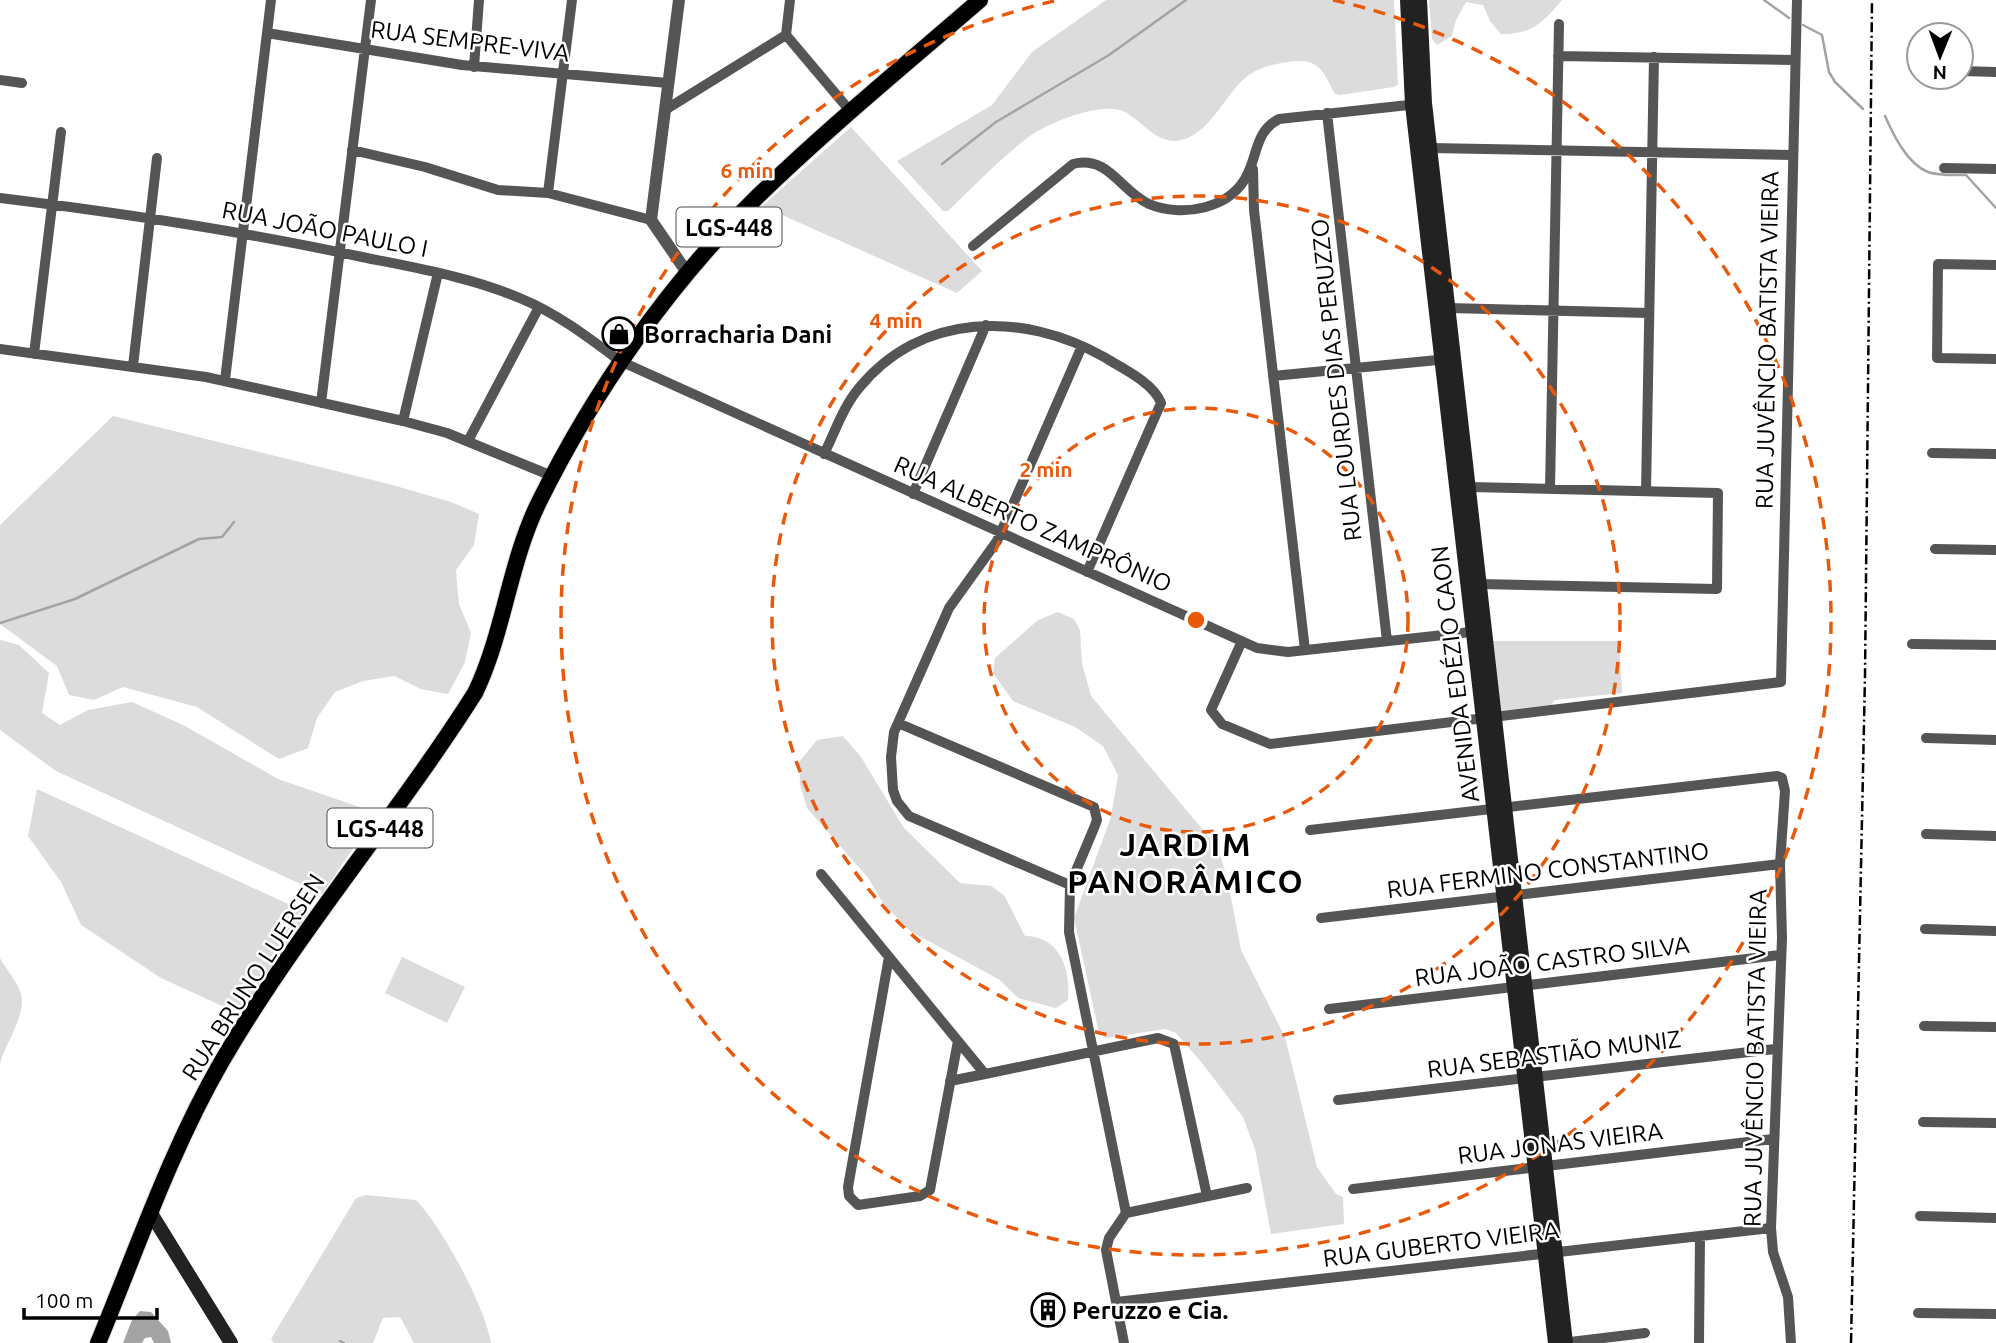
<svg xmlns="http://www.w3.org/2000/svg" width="1996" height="1343" font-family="Ubuntu,sans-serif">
	<rect width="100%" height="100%" fill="#fff"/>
	<!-- green -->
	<path fill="#dcdcdc" d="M1106,0H1394L1398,84L1394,87L1340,95L1335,94C1323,71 1319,57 1288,62C1273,64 1256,68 1244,79C1224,97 1212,129 1185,139C1159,148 1145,123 1125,112C1103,100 1044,124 1026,139C998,161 973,187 948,211H943L897,161L992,105L1032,52Z
		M1429,0H1562C1544,22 1531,35 1501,34L1490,21L1483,5L1466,2L1456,20L1452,36L1437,45L1432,39Z
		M851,127L982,271L957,293L762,206Z
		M113,416L389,484L451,502L479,514L474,545L456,570L459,604L471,633L465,662L448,694L421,689L394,676L363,681L335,692L317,718L308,748L279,759L197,707L123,687L94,700L69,695L57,666L0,624V525Z
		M1058,612L1074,619L1080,630L1082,663L1091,696L1218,848L1228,882L1241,950L1285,1037L1317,1167L1336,1194L1343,1197L1344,1224L1271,1234L1255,1149L1243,1117L1202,1063L1176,1033L1165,1029L1106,1038L1099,1033L1074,918L1111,817L1118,775L1103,746L1075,727L1013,701L993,673L995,658L1038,620Z
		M0,640L19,645L49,673L42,713L60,725L88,710L132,702L185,726L278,779L377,813L322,894L56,771L0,730Z
		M1490,641H1619L1622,693L1555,700L1551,705L1498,711Z
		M843,736L861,757L904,828L960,883L991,886L1004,895L1025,936C1060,936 1071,970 1068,1000L1056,1008L1018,998L1000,980L910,931L883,903L869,879L807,808L800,784L799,762L817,740Z
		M37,789L308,913L244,1016L161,978L81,925L61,882L28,836Z
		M402,957L465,987L447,1023L385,993Z
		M0,958C6,969 16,980 20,991C29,1012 5,1043 0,1064Z
		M366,1195L416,1200C442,1227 485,1306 491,1343H414L400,1317L383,1318L373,1343H274L271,1339L356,1198Z"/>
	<!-- water -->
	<path fill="#a3a3a3" d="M140,1311L151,1312L168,1331L171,1343H154L151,1337L145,1338L142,1343H123L132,1320Z"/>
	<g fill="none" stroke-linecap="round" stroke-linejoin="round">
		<!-- stream -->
		<path stroke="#a3a3a3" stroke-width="2.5" d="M1764,0L1789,18
			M1803,25L1822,35L1829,72L1835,82L1863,109
			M1885,116C1893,134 1907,164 1928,172C1939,176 1954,175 1966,175L1996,208
			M942,164L996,122L1109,55L1186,0
			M0,623L75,599L199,539L222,537L234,522
			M340,1341L344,1343"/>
		<defs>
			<path id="primary" d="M98,1343C137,1249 171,1149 222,1061C297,932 395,819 475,693C504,633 509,563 539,502C594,391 668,285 757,197C828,128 905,65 980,0"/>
		</defs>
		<!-- primary casing -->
		<use href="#primary" stroke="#dbdbdb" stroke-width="18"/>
		<!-- minor -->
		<path stroke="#555" stroke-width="10" d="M790,0L786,35L851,112
			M267,33L462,65L668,83
			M1558,56L1794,60
			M474,67L479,0
			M1961,71L1996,72
			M0,80L22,83
			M665,110L786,35
			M1327,113L1387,641
			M1430,148L1792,155
			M352,150L425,167L498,190L548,193L651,220
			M1944,168L1996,169
			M1253,169L1254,210L1305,650
			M548,193L572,0
			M0,198C122,213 242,231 362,257C416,268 471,277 522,299C558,314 589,338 620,361L1257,648L1288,652L1480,631
			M973,246L1073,164C1109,155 1120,191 1149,204C1182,218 1232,209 1248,173C1258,152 1256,131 1279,119L1418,104
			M1996,265L1938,264L1937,358L1996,359
			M1449,308L1649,313
			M0,349L206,377L403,421L447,433L552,476
			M34,354L61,132
			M133,366L157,158
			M1273,376L1448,359
			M225,380L271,0
			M321,403L371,0
			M403,421L438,273
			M468,441L539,307
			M1932,453L1996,454
			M824,454C835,432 843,407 859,388C921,312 1023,311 1104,357C1122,368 1154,383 1161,403L1087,572
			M1469,487L1718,493L1717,589L1480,584
			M1550,489L1559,24
			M1646,491L1654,57
			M913,494L986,325
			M1935,549L1996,550
			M1242,641L1211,710L1222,724L1270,744L1781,682L1797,0
			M1912,644L1996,645
			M898,723L1094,807L1097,820L1094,828L1070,885L1069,932L1126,1213
			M1926,738L1996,740
			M1310,830L1777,776L1782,778L1785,791L1780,864L1782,938L1771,1228L1773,1252L1788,1297L1791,1343
			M1926,834L1996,836
			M821,874L985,1074L1158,1038L1174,1044L1207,1196
			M1070,885L909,816L897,801L893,790L891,757L894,732L949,608L997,541L1082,346
			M1321,918L1780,864
			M1925,929L1996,931
			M889,957L848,1187L849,1196L858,1205L920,1196L930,1190L958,1041
			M1329,1009L1780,955
			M1924,1026L1996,1027
			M950,1081L985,1074
			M1338,1100L1775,1049
			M1923,1122L1996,1123
			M1353,1189L1773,1139
			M1126,1213L1247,1188
			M1920,1216L1996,1218
			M1116,1302L1771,1228
			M1918,1313L1996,1314
			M1124,1343L1106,1250L1109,1238L1126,1213
			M1562,1343L1645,1333
			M1699,1343L1700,1236"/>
		<!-- tertiary -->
		<path stroke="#555" stroke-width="12" d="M679,0L651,220L688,274"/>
		<!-- secondary -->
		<path stroke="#222" stroke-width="14" d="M1407,0L1412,105L1555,1343
			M1420,0L1425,103L1566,1343
			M152,1215L231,1343"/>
		<!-- primary -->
		<use href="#primary" stroke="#000" stroke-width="16"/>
		<!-- rail -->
		<path stroke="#000" stroke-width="2.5" stroke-dasharray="10 3.5 2 3.5" stroke-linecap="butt" d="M1851,1343L1865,676L1872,0"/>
	</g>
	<!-- distance rings -->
	<g fill="none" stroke="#e8590c" stroke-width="3.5" stroke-dasharray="12 9">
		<circle cx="1196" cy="620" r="212"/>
		<circle cx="1196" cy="620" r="424"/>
		<path d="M1333 0A635 635 0 1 1 1059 0"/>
	</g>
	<!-- icons -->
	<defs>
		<symbol id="shop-ring" viewBox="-11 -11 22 22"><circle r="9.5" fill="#fff" stroke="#000" stroke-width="1.5"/><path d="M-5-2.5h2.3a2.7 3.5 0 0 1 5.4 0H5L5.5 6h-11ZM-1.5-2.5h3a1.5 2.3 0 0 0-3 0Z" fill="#000"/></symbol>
		<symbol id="building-ring" viewBox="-11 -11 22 22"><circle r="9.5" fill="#fff" stroke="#000" stroke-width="1.5"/><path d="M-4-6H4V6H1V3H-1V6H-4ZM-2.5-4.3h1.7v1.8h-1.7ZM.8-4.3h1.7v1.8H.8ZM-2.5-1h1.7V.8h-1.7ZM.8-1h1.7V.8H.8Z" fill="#000"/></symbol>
	</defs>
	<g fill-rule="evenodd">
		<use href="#shop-ring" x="600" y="315" width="38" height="38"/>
		<use href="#building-ring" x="1029" y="1291" width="38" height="38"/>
	</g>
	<g text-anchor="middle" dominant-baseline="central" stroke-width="5" stroke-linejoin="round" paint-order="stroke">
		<!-- shield labels -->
		<g fill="#fff" stroke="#4c4c4c" stroke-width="2">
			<rect x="676.5" y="207.5" width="105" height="39" rx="5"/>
			<rect x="327.5" y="808.5" width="105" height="39" rx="5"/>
		</g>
		<g font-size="23" font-weight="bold" fill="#000">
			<text x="729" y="227">LGS-448</text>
			<text x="380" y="828">LGS-448</text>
		</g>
		<!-- street labels -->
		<g font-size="24" fill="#000" stroke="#fff">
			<text transform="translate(470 41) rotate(7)">RUA SEMPRE-VIVA</text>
			<text transform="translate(325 229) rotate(11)">RUA JOÃO PAULO I</text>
			<text transform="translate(1767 340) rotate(-89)">RUA JUVÊNCIO BATISTA VIEIRA</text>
			<text transform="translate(1336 380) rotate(-96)">RUA LOURDES DIAS PERUZZO</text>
			<text transform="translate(1033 524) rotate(24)">RUA ALBERTO ZAMPRÔNIO</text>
			<text transform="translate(1455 674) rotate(-97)">AVENIDA EDÉZIO CAON</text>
			<text transform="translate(1548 870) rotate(-7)">RUA FERMINO CONSTANTINO</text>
			<text transform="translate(1552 961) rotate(-7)">RUA JOÃO CASTRO SILVA</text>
			<text transform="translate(253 977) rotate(-57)">RUA BRUNO LUERSEN</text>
			<text transform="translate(1554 1054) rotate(-7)">RUA SEBASTIÃO MUNIZ</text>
			<text transform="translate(1755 1058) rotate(-89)">RUA JUVÊNCIO BATISTA VIEIRA</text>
			<text transform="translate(1560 1143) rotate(-7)">RUA JONAS VIEIRA</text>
			<text transform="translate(1441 1244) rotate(-7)">RUA GUBERTO VIEIRA</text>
		</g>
		<!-- poi labels -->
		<g font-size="24" font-weight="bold" fill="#000" stroke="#fff" text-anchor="start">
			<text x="644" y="334">Borracharia Dani</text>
			<text x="1072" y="1310">Peruzzo e Cia.</text>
		</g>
		<!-- district labels -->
		<g font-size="32" font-weight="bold" letter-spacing="2" fill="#000" stroke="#fff">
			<text x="1186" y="844">JARDIM<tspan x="1186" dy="37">PANORÂMICO</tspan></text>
		</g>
	</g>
	<circle cx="1196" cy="620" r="10" fill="#e8590c" stroke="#fff" stroke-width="3.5"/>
	<g font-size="21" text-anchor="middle" font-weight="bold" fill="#e8590c" stroke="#fff" stroke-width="5" stroke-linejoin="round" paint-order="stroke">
		<text x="747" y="178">6 min</text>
		<text x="896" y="328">4 min</text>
		<text x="1046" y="477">2 min</text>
	</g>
	<!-- north arrow -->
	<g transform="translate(1940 56) rotate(181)"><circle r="33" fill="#ffffff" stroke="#999999" stroke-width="2"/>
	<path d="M0-5L12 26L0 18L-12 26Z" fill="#000000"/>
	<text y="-10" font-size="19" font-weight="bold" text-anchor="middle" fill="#000000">N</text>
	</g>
	<!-- scale -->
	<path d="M24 1308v10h133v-10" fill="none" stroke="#000000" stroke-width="3.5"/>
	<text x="35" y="1308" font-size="21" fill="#000000" stroke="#ffffff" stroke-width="5" paint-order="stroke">100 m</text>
</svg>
